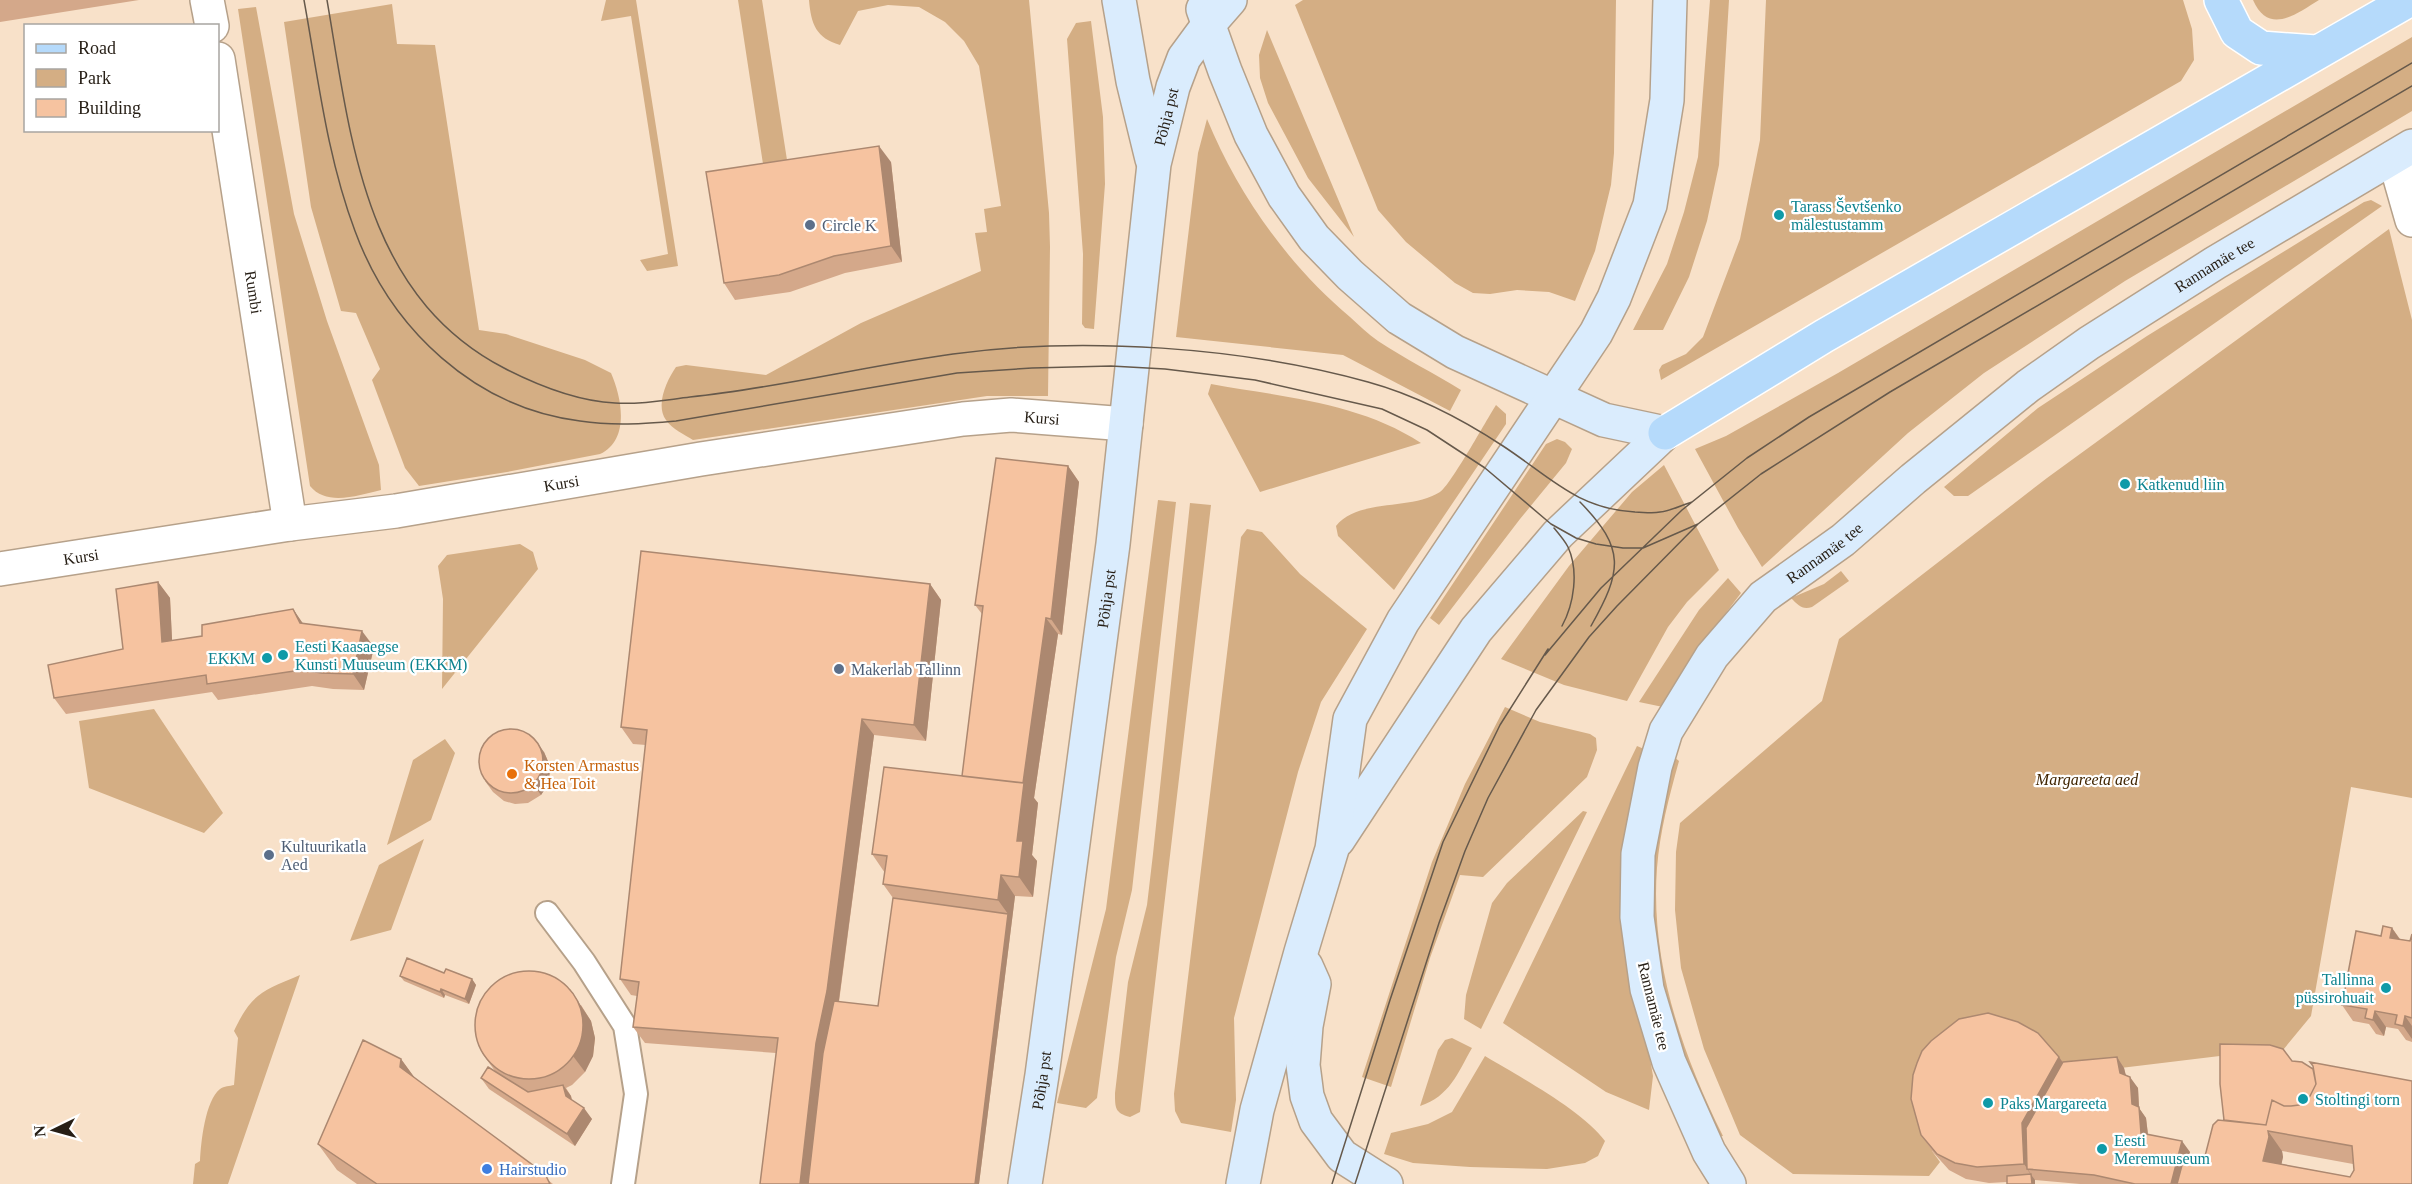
<svg xmlns="http://www.w3.org/2000/svg" width="2412" height="1184" font-family="'Times New Roman',serif">
	<rect width="100%" height="100%" fill="#f8e1c9"/>
	<!-- green -->
	<path fill="#d4ae84" d="M606,0H636L678,266L647,271L640,260L668,254L631,16L601,21Z
		M738,0H762L787,160L763,164Z
		M809,0H1029L1049,213L1050,247L1048,396H987L693,440C685,435 672,429 666,420C655,405 667,380 676,367L686,365L766,375L861,323L981,271L975,233L987,232L984,209L1001,206L979,66L964,41L945,22L919,7L888,5L858,11L840,45C816,38 811,24 809,0Z
		M1303,0H1616L1614,153L1611,185L1595,251L1575,301L1549,292L1517,290L1490,294L1473,293L1455,283L1406,242L1378,210L1295,5Z
		M1710,0H1729L1719,165L1707,221L1689,277L1663,330H1633L1667,264L1684,212L1698,157Z
		M1766,0H2183L2192,29L2194,60L2181,81L1661,380L1659,370L1662,365L1686,354L1703,337L1740,239L1760,140Z
		M2253,0H2319C2296,14 2269,36 2253,0Z
		M392,4L397,44L435,45L479,330L506,334L585,360L611,373C622,398 630,440 600,454L507,472L419,486L405,468L372,380L380,369L356,313L341,311L311,207L284,22Z
		M256,7L294,214L327,321L379,465L381,490C359,495 327,507 310,486L238,9Z
		M1091,21L1103,117L1105,184L1094,329L1085,328L1082,324L1083,254L1067,39L1076,23Z
		M1267,30L1354,237L1308,178L1268,103L1260,78L1259,55Z
		M2412,37V111L2125,281L1984,373L1908,433L1762,567L1738,528L1695,449L1726,436L1838,373Z
		M1207,119C1238,194 1287,264 1350,317C1359,325 1368,334 1378,341C1405,359 1434,373 1461,390L1450,411L1343,355L1176,337L1198,153Z
		M2371,200L2382,206L1968,496H1954L1944,487L2038,408L2147,336L2364,202Z
		M2389,229L2412,320V798L2351,787L2311,1016L2278,1056L2228,1055L2071,1074L2049,1049L1932,1151L1940,1162L1929,1176L1793,1174L1740,1135L1704,1049L1681,968L1675,910L1676,852L1680,823L1822,701L1839,639L2047,478Z
		M1211,384C1282,397 1358,402 1421,443L1260,492L1208,394Z
		M1496,405L1506,414V424L1394,590L1338,536L1336,526C1358,498 1410,511 1440,492C1450,486 1487,419 1496,405Z
		M1557,439L1565,442L1572,449L1566,463L1520,519L1439,625L1430,618L1546,444Z
		M1664,465L1719,570L1687,602L1668,627L1627,701L1564,685L1501,659L1569,566L1632,492Z
		M1158,500L1176,502L1132,890L1116,957L1097,1098L1086,1108L1057,1103L1106,909Z
		M1190,503L1211,505L1140,1112L1130,1117C1115,1113 1115,1108 1115,1093L1128,982L1147,905L1153,854Z
		M1247,529L1262,532L1300,574L1367,629L1321,702L1298,772L1234,1018L1236,1100L1231,1132L1181,1123L1175,1111L1174,1094L1241,537Z
		M520,544L533,552L538,569L442,689L443,599L438,566L447,555Z
		M1841,571L1849,581L1812,607C1802,610 1798,605 1791,598L1824,584Z
		M1728,578L1741,593L1694,655L1663,707L1639,702L1699,610Z
		M1505,707L1540,722L1590,734L1596,738L1597,750L1587,777L1483,877L1460,875L1430,958L1391,1087L1362,1077L1432,862L1465,784Z
		M154,709L223,813L204,833L89,788L79,721Z
		M445,739L455,753L431,820L387,845L413,760Z
		M1637,746L1644,749L1630,807L1628,830L1648,1047L1653,1076L1649,1110L1606,1092L1503,1023Z
		M1673,756L1679,761C1669,797 1660,831 1657,868C1650,961 1682,1054 1723,1136L1716,1137L1686,1070L1654,958L1651,869Z
		M1583,811L1587,812L1481,1029L1464,1019L1466,995L1492,903L1507,883Z
		M424,839L391,930L350,941L379,865Z
		M300,975L228,1184H193L195,1164L200,1161C201,1142 205,1101 220,1089C224,1086 230,1086 234,1085L238,1038L234,1031C252,993 262,991 300,975Z
		M1452,1038L1472,1048C1457,1074 1450,1096 1420,1106L1438,1050L1445,1040Z
		M1485,1056C1520,1077 1582,1110 1605,1141L1598,1156L1585,1163L1547,1169L1470,1167L1413,1163L1384,1154L1391,1133L1428,1124L1452,1112Z"/>
	<g fill="none" stroke-linecap="round" stroke-linejoin="round">
		<defs>
			<path id="lane" d="M547,913L584,962L625,1026L636,1094L623,1184"/>
			<g id="street">
				<path d="M207,0L212,26"/>
				<path id="s1" d="M218,59L290,524"/>
				<path d="M2394,157L2412,220"/>
				<path id="s2" d="M0,569L290,524L396,511L701,459L963,419L1011,415L1126,424"/>
			</g>
			<g id="secondary">
				<path d="M1119,0L1133,81L1152,159"/>
				<path d="M1203,9L1225,71L1251,135L1284,196L1314,238L1350,275L1399,318L1455,352L1604,420L1665,433"/>
				<path d="M1338,840L1476,630L1558,534L1665,433"/>
				<path d="M1306,966L1314,984L1306,1026L1303,1065L1307,1096L1316,1121L1342,1156L1386,1184"/>
				<path id="s3" d="M1025,1184L1042,1075L1113,544L1154,164L1173,87L1184,58L1209,24L1230,0"/>
				<path d="M1243,1184L1257,1110L1301,952L1332,849L1350,719L1403,621L1596,333L1614,298L1650,205L1667,100L1670,0"/>
				<path id="s4" d="M1729,1184L1709,1152L1669,1062L1647,989L1637,917L1638,854L1655,767L1666,731L1712,656L1763,597L1843,540L1913,479L2028,386L2089,343L2215,263L2412,146"/>
			</g>
			<path id="primary" d="M2221,0L2237,32L2261,48L2316,52
				M1665,433L1824,336L2409,0"/>
		</defs>
		<!-- lane casing -->
		<use href="#lane" stroke="#b6a18a" stroke-width="26"/>
		<!-- street casing -->
		<use href="#street" stroke="#b6a18a" stroke-width="36"/>
		<!-- secondary casing -->
		<use href="#secondary" stroke="#b6a18a" stroke-width="36"/>
		<!-- primary casing -->
		<use href="#primary" stroke="#fff" stroke-width="36"/>
		<!-- lane -->
		<use href="#lane" stroke="#fff" stroke-width="22"/>
		<!-- street -->
		<use href="#street" stroke="#fff" stroke-width="33"/>
		<!-- secondary -->
		<use href="#secondary" stroke="#daecfd" stroke-width="33"/>
		<!-- primary -->
		<use href="#primary" stroke="#b5dafb" stroke-width="33"/>
		<!-- tram -->
		<path stroke="#66594b" stroke-width="1.5" d="M304,0C318,77 327,157 355,231C391,329 475,408 580,421C612,426 644,424 676,421L957,373L1032,368L1111,366L1165,369L1255,380L1382,409L1427,430L1485,468L1551,524L1576,538L1596,544L1623,548H1643L1698,524
			M327,0C351,139 364,295 504,368C537,385 577,401 615,403C639,405 665,400 690,397C778,388 865,366 953,354C1082,336 1243,347 1368,382C1415,395 1462,419 1503,446C1549,476 1577,509 1635,512C1643,512 1652,514 1660,512C1671,511 1682,505 1692,502
			M1580,502C1626,549 1622,571 1591,626
			M1554,528C1559,534 1565,541 1568,547C1579,571 1574,604 1562,626
			M1545,655L1601,588L1682,510L1747,458L1809,417L2412,63
			M1332,1184L1390,1000L1443,842L1500,725L1548,649
			M1355,1184L1439,923L1465,851L1488,798L1536,710L1589,637L1617,606L1698,524L1761,474L1890,392L2412,86"/>
	</g>
	<!-- wall -->
	<path fill="#d4a88a" fill-rule="evenodd" d="M0,0H139L0,22Z
		M891,162L902,262L845,273L790,292L735,300L724,283Z
		M1068,466L1079,482L1062,635L1058,634L1034,798L1038,803L1032,855L1037,861L1033,897L1015,896L979,1184H760L776,1053L645,1043L633,1027L637,996L631,995L620,979L646,745L633,744L621,727L930,584L941,600L926,741L874,735L839,1002L878,1006L893,898L883,884L885,873L872,854L962,776L982,614L975,605Z
		M158,582L170,598L172,641L202,636L293,609L303,624L374,647L364,690L333,689L312,686L218,700L212,692L66,714L54,698L123,649Z
		M544,752L550,766L549,783L541,795L528,803L515,804L504,801L493,792L485,781Z
		M2392,928L2400,939L2410,941L2412,934V1042L2406,1040L2398,1029L2386,1027L2384,1036L2376,1034L2369,1024L2353,1021L2342,1005L2381,936Z
		M444,973L472,979L476,985L469,1004L445,995L444,998L404,981L400,976Z
		M581,1005L591,1021L595,1038L593,1056L585,1072L572,1085L566,1088L571,1096L572,1100L592,1119L575,1146L489,1089L481,1078L495,1071L482,1053Z
		M2059,1057L2063,1062L2117,1057L2124,1068L2126,1076L2138,1088L2139,1108L2146,1118L2148,1134L2190,1152L2189,1155L2204,1160L2224,1120L2292,1061L2412,1184H2080L2035,1180V1184H2007V1182L1989,1183L1966,1179L1949,1170L1932,1151L1921,1135ZM2282,1151L2353,1164L2354,1170L2350,1177L2281,1164L2283,1157Z
		M401,1059L414,1077L553,1184H357L337,1170L318,1144Z"/>
	<!-- shaded-wall -->
	<path fill="#ac8870" d="M879,146L891,162L902,262L891,246Z
		M1068,466L1079,482L1062,635L1051,619Z
		M158,582L170,598L173,659L162,642Z
		M930,584L941,600L926,741L914,725Z
		M293,609L304,625L300,623Z
		M1046,618L1058,634L1034,798L1038,803L1032,855L1037,861L1033,897L1019,877L1017,841L1022,787Z
		M362,631L374,647L364,690L353,674Z
		M862,719L874,735L838,1007L813,1184H800L816,1043Z
		M536,741L544,752L550,766L549,783L541,795L533,784Z
		M1001,875L1015,896L979,1184H975L1008,914L998,900Z
		M2392,928L2403,944L2390,938Z
		M472,979L476,985L469,1004L465,999Z
		M441,989L445,995L444,998L440,992Z
		M570,989L591,1021L595,1038L593,1056L585,1072L573,1056Z
		M2375,1011L2386,1027L2384,1036L2373,1020Z
		M2405,1016L2412,1026V1039L2403,1026Z
		M2059,1057L2071,1074L2027,1169L2035,1180V1184H2032L2031,1174L2024,1164L2022,1123Z
		M2117,1057L2124,1068L2128,1084L2120,1073Z
		M401,1059L420,1085L400,1067Z
		M2130,1077L2138,1088L2139,1108L2146,1118L2149,1144L2141,1133L2132,1104Z
		M563,1085L571,1096L573,1107L566,1096Z
		M584,1108L592,1119L575,1146L567,1134Z
		M2268,1131L2282,1151L2283,1157L2278,1181L2263,1161Z
		M2182,1141L2190,1152L2181,1184H2171Z"/>
	<!-- building -->
	<path fill="#f6c3a0" stroke="#ac8870" stroke-width="1.5" fill-rule="evenodd" d="M879,146L891,246L834,256L779,275L724,283L706,172Z
		M996,458L1068,466L1051,619L1046,618L1023,783L962,776L983,606L975,605Z
		M641,551L930,584L914,725L862,719L827,991L816,1043L800,1184H760L778,1038L633,1027L639,982L620,979L647,730L621,727Z
		M158,582L162,642L202,636V625L293,609L300,623L362,631L353,674L322,673L301,670L207,684L206,675L54,698L48,665L123,649L116,589Z
		M479 761a32 32 0 1 1 64 0a32 32 0 1 1-64 0Z
		M884,767L1024,783L1017,841H1023L1019,877L1001,875L998,900L883,884L887,856L872,854Z
		M893,898L1008,914L975,1184H808L823,1053L834,1001L878,1006Z
		M2383,926L2392,928L2390,938L2410,941L2412,934V1018L2405,1016L2403,1026L2395,1024L2397,1015L2375,1011L2373,1020L2365,1018L2367,1009L2342,1005L2356,931L2381,936Z
		M407,958L444,973L446,969L472,979L465,999L441,989L440,992L400,976Z
		M475 1025a54 54 0 1 1 108 0a54 54 0 1 1-108 0Z
		M1988,1013L2018,1022L2038,1033L2059,1057L2022,1123L2024,1164L1977,1167L1955,1163L1937,1154L1921,1135L1911,1099L1913,1075L1917,1063L1922,1051L1931,1041L1959,1019Z
		M363,1040L401,1059L400,1067L545,1174L550,1184H377L318,1144Z
		M2220,1044L2270,1045L2283,1049L2292,1061L2302,1062L2313,1069L2316,1084L2310,1096L2299,1105L2291,1106H2284L2272,1100L2266,1125L2224,1120L2220,1084Z
		M2117,1057L2120,1073L2130,1077L2132,1104L2139,1107L2141,1133L2182,1141L2171,1184H2135L2094,1175L2027,1169L2026,1128L2063,1062Z
		M2310,1062L2412,1081V1184H2177L2185,1154L2204,1160L2213,1125L2218,1120L2266,1125L2272,1100L2284,1106H2291L2299,1105L2310,1096L2316,1084L2313,1066ZM2268,1131L2352,1146L2354,1170L2350,1177L2263,1161L2269,1137Z
		M488,1067L528,1092L563,1085L566,1096L584,1108L567,1134L481,1078Z
		M2031,1174L2032,1184H2007V1176Z"/>
	<!-- markers -->
	<g fill="#0f9aa8" stroke="#fff" stroke-width="2">
		<circle cx="1779" cy="215" r="6"/>
		<circle cx="2125" cy="484" r="6"/>
		<circle cx="283" cy="655" r="6"/>
		<circle cx="267" cy="658" r="6"/>
		<circle cx="2386" cy="988" r="6"/>
		<circle cx="2303" cy="1099" r="6"/>
		<circle cx="1988" cy="1103" r="6"/>
		<circle cx="2102" cy="1149" r="6"/>
	</g>
	<g fill="#5c6f8a" stroke="#fff" stroke-width="2">
		<circle cx="810" cy="225" r="6"/>
		<circle cx="839" cy="669" r="6"/>
		<circle cx="269" cy="855" r="6"/>
	</g>
	<circle fill="#e8710a" stroke="#fff" stroke-width="2" cx="512" cy="774" r="6"/>
	<circle fill="#3f7fe0" stroke="#fff" stroke-width="2" cx="487" cy="1169" r="6"/>
	<g text-anchor="middle" dominant-baseline="central" stroke-width="4.5" stroke-linejoin="round" paint-order="stroke">
		<!-- street labels -->
		<g font-size="16" fill="#261e15" stroke="#fff">
			<text stroke="none"><textPath href="#s3" startOffset="1077">Põhja pst</textPath></text>
			<text stroke="none"><textPath href="#s4" startOffset="1202">Rannamäe tee</textPath></text>
			<text stroke="none"><textPath href="#s1" startOffset="236">Rumbi</textPath></text>
			<text stroke="none"><textPath href="#s2" startOffset="1054">Kursi</textPath></text>
			<text stroke="none"><textPath href="#s2" startOffset="568">Kursi</textPath></text>
			<text stroke="none"><textPath href="#s4" startOffset="716">Rannamäe tee</textPath></text>
			<text stroke="none"><textPath href="#s2" startOffset="82">Kursi</textPath></text>
			<text stroke="none"><textPath href="#s3" startOffset="591">Põhja pst</textPath></text>
			<text transform="translate(1654 1006) rotate(76)">Rannamäe tee</text>
			<text stroke="none"><textPath href="#s3" startOffset="105">Põhja pst</textPath></text>
		</g>
		<!-- culture labels -->
		<g font-size="16" fill="#0d838f" stroke="#fff" text-anchor="start">
			<text x="1791" y="206">Tarass Ševtšenko<tspan x="1791" dy="18">mälestustamm</tspan></text>
			<text x="2137" y="484">Katkenud liin</text>
			<text x="295" y="646">Eesti Kaasaegse<tspan x="295" dy="18">Kunsti Muuseum (EKKM)</tspan></text>
			<text x="255" y="658" text-anchor="end">EKKM</text>
			<text x="2374" y="979" text-anchor="end">Tallinna<tspan x="2374" dy="18">püssirohuait</tspan></text>
			<text x="2315" y="1099">Stoltingi torn</text>
			<text x="2000" y="1103">Paks Margareeta</text>
			<text x="2114" y="1140">Eesti<tspan x="2114" dy="18">Meremuuseum</tspan></text>
		</g>
		<!-- service labels -->
		<g font-size="16" fill="#4e5e75" stroke="#fff" text-anchor="start">
			<text x="822" y="225">Circle K</text>
			<text x="851" y="669">Makerlab Tallinn</text>
			<text x="281" y="846">Kultuurikatla<tspan x="281" dy="18">Aed</tspan></text>
		</g>
		<!-- food labels -->
		<g font-size="16" fill="#c56008" stroke="#fff" text-anchor="start">
			<text x="524" y="765">Korsten Armastus<tspan x="524" dy="18">&amp; Hea Toit</tspan></text>
		</g>
		<!-- park labels -->
		<g font-size="16" font-style="italic" fill="#3f2400" stroke="#fff">
			<text x="2087" y="779">Margareeta aed</text>
		</g>
		<!-- shop labels -->
		<g font-size="16" fill="#366cbe" stroke="#fff" text-anchor="start">
			<text x="499" y="1169">Hairstudio</text>
		</g>
	</g>
	<!-- legend -->
	<rect x="24" y="24" width="195" height="108" fill="#ffffff" stroke="#a8a5a1" stroke-width="1.5"/>
	<rect x="36" y="44" width="30" height="9" fill="#b5dafb" stroke="#a8a5a1" stroke-width="1.5"/>
	<text x="78" y="54" font-size="18" fill="#261e15">Road</text>
	<rect x="36" y="69" width="30" height="18" fill="#d4ae84" stroke="#a8a5a1" stroke-width="1.5"/>
	<text x="78" y="84" font-size="18" fill="#261e15">Park</text>
	<rect x="36" y="99" width="30" height="18" fill="#f6c3a0" stroke="#a8a5a1" stroke-width="1.5"/>
	<text x="78" y="114" font-size="18" fill="#261e15">Building</text>
	<!-- north arrow -->
	<g transform="translate(54 1130) rotate(265)" stroke="#ffffff" stroke-width="4.5" paint-order="stroke">
	<path d="M0-4.5L10 22L0 15L-10 22Z" fill="#261e15"/>
	<text y="-9" font-size="16" font-weight="bold" text-anchor="middle" fill="#261e15">N</text>
	</g>
</svg>
